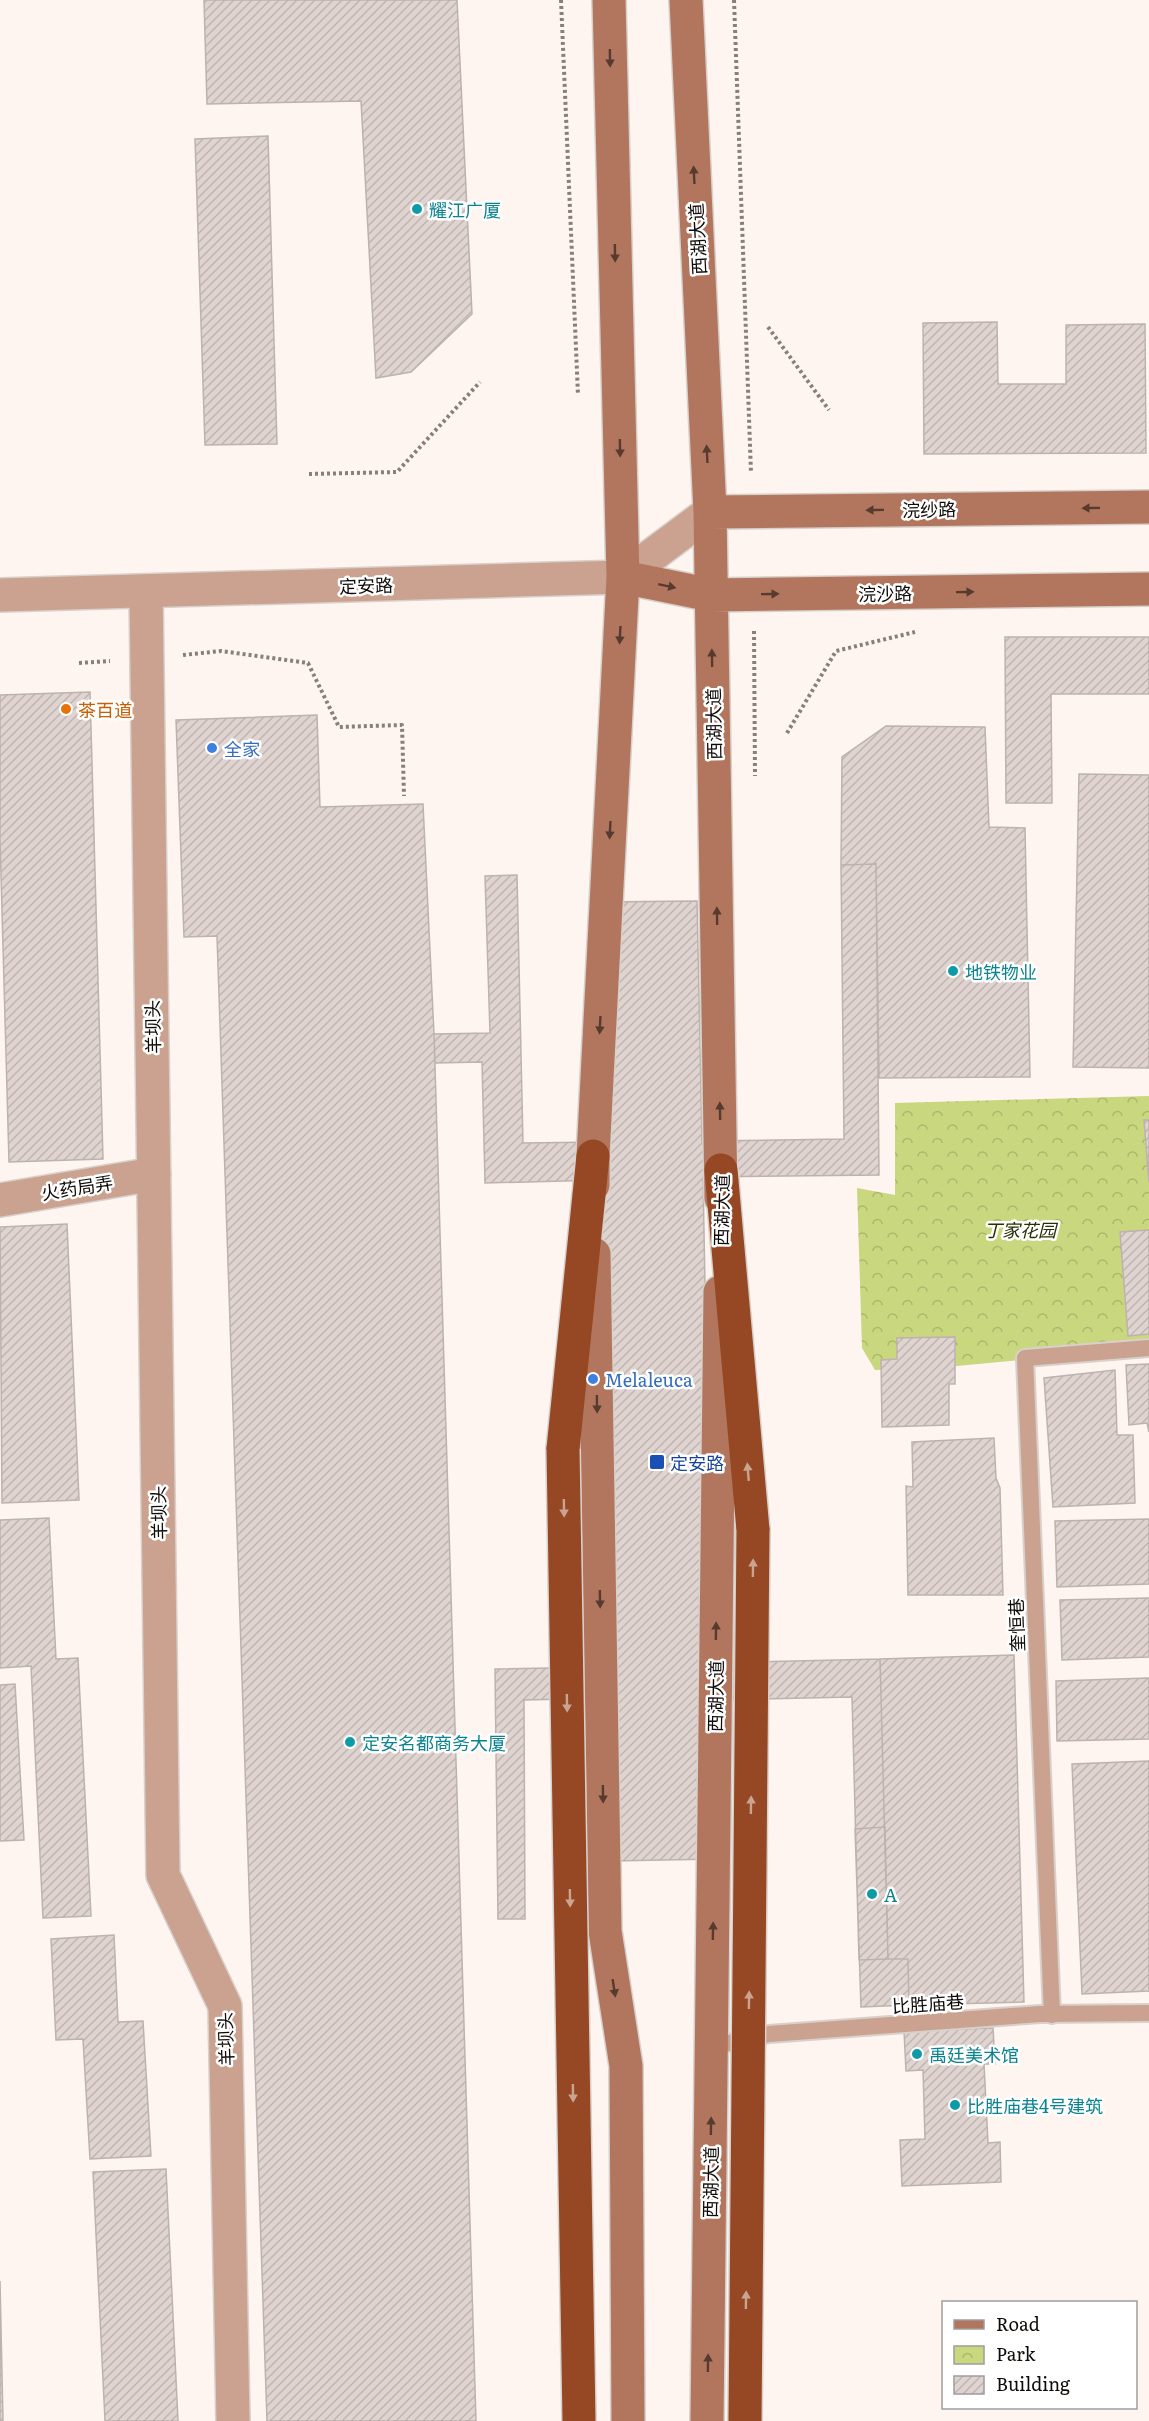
<svg xmlns="http://www.w3.org/2000/svg" width="1149" height="2421" font-family="Literata,'Noto Sans SC',serif">
	<defs>
		<pattern id="park-crowns" width="20" height="18" patternUnits="userSpaceOnUse" patternTransform="scale(1.5)"><rect width="20" height="18" fill="#c9d77f"/><path d="M2 6a3 3 0 1 1 6 0M12 15a3 3 0 1 1 6 0" fill="none" stroke="#abb76c"/></pattern>
		<pattern id="building-hatch" width="6" height="6" patternUnits="userSpaceOnUse" patternTransform="scale(1.5)"><rect width="6" height="6" fill="#e0d4d1"/><path d="M-1 1l2-2M0 6l6-6M5 7l2-2" fill="none" stroke="#bfb5b2"/></pattern>
	</defs>
	<rect width="100%" height="100%" fill="#fef5f0"/>
	<!-- park -->
	<path fill="url(#park-crowns)" d="M1149,1096V1348L946,1367L875,1370L862,1348L857,1188L895,1195V1103Z"/>
	<!-- building -->
	<path fill="url(#building-hatch)" stroke="#bdb2ae" stroke-width="1.5" d="M204,0H457L472,314L411,372L376,378L361,101L207,104Z
		M268,136L277,444L205,445L195,139Z
		M997,322L998,384H1066V325L1145,324L1146,453L924,454L923,323Z
		M1005,637H1149V694H1051L1052,803H1006Z
		M90,692L103,1159L9,1162L0,839V695Z
		M317,715L320,807L423,804L434,1034L476,2421H267L217,936L184,937L176,720Z
		M886,726L985,727L989,827L1025,828L1030,1077L879,1078L876,864L841,865L842,757Z
		M1079,774L1149,775V1068L1073,1067Z
		M876,864L879,1175L703,1177L712,1663L880,1659L888,1959L859,1960L852,1697L712,1700L716,1859L611,1861L609,1698L524,1700L525,1919H498L495,1669L609,1667L601,1180L485,1183L482,1062L435,1063L434,1034L490,1033L485,876L517,875L523,1143L600,1142L596,902L697,901L702,1141L844,1139L841,865Z
		M1144,1120H1149V1182Z
		M67,1224L79,1500L2,1503L0,1227Z
		M1149,1230V1334L1128,1336L1120,1232Z
		M955,1337V1384H949V1425L882,1427L881,1360L897,1359V1338Z
		M1149,1364V1432L1147,1423L1129,1425L1126,1365Z
		M1115,1370L1117,1435H1133L1135,1503L1053,1507L1044,1378Z
		M994,1438L996,1478L1000,1488L1003,1595H908L906,1486L913,1487L912,1442Z
		M49,1518L56,1659L78,1658L91,1916L43,1918L31,1666L0,1668V1520Z
		M1149,1519V1584L1057,1587L1055,1521Z
		M1149,1598V1657L1062,1660L1060,1600Z
		M1014,1655L1024,2002L909,2005L908,1959H888L880,1659Z
		M1149,1678V1739L1057,1741L1056,1681Z
		M15,1684L24,1840L0,1841V1685Z
		M1149,1761V1991L1082,1994L1072,1764Z
		M885,1827L888,1959H908L909,2005L861,2007L855,1829Z
		M114,1935L118,2022L143,2021L151,2156L90,2159L83,2039L56,2040L51,1939Z
		M993,2028L995,2064H984L988,2143L1000,2142L1001,2182L902,2186L900,2140L925,2139L923,2070L906,2071L904,2031Z
		M166,2169L178,2421H105L93,2172Z
		M0,2281L3,2421H0Z"/>
	<g fill="none" stroke-linecap="round" stroke-linejoin="round">
		<defs>
			<path id="service" d="M1052,2015L1025,1358L1149,1348
				M711,2047L769,2034L1040,2014L1149,2013"/>
			<path id="minor" d="M146,591L163,1875L225,2006L233,2421
				M0,1200L154,1174"/>
			<path id="tertiary" d="M0,595L623,577L710,512"/>
			<path id="secondary" d="M686,0L710,512L721,1198
				M710,512L1149,507
				M623,577L711,595L1149,589
				M593,1185V1156L623,577L609,0
				M594,1254L605,1931L626,2066L628,2421
				M707,2421L720,1292"/>
			<path id="trunk" d="M721,1170L753,1530
				M563,1449L593,1156"/>
		</defs>
		<!-- service casing -->
		<use href="#service" stroke="#d8d0cb" stroke-width="20"/>
		<!-- minor casing -->
		<use href="#minor" stroke="#d8d0cb" stroke-width="36"/>
		<!-- tertiary casing -->
		<use href="#tertiary" stroke="#d8d0cb" stroke-width="36"/>
		<!-- secondary casing -->
		<use href="#secondary" stroke="#d8d0cb" stroke-width="36"/>
		<!-- trunk casing -->
		<use href="#trunk" stroke="#d8d0cb" stroke-width="36"/>
		<!-- path -->
		<path stroke="#86807c" stroke-width="4" stroke-dasharray="3 3" stroke-linecap="butt" d="M561,0L578,395
			M734,0L751,473
			M768,327L829,410
			M309,474L397,472L480,382
			M754,631L755,776
			M183,655L221,651L308,663L339,727L402,725L404,796
			M79,663L110,661
			M787,733L836,651L915,632"/>
		<!-- service -->
		<use href="#service" stroke="#cba190" stroke-width="16"/>
		<!-- minor -->
		<use href="#minor" stroke="#cba190" stroke-width="33"/>
		<!-- tertiary -->
		<use href="#tertiary" stroke="#cba190" stroke-width="33"/>
		<!-- secondary -->
		<use href="#secondary" stroke="#b2765e" stroke-width="33"/>
		<!-- trunk -->
		<use href="#trunk" stroke="#964824" stroke-width="33"/>
		<defs>
			<path id="trunk-bridge" d="M563,1449L579,2421
				M745,2421L753,1530"/>
		</defs>
		<!-- trunk-bridge casing -->
		<use href="#trunk-bridge" stroke="#d8d0cb" stroke-width="36" stroke-linecap="butt"/>
		<!-- trunk-bridge -->
		<use href="#trunk-bridge" stroke="#964824" stroke-width="33"/>
	</g>
	<!-- one-way arrows -->
	<defs><path id="oneway-solid" d="M-6-.8H1V-3.2L6.5 0L1 3.2V.8H-6Z" transform="scale(1.5)"/></defs>
	<g fill="#583b2f">
		<use href="#oneway-solid" transform="translate(610 58) rotate(89)"/>
		<use href="#oneway-solid" transform="translate(694 175) rotate(-93)"/>
		<use href="#oneway-solid" transform="translate(615 253) rotate(89)"/>
		<use href="#oneway-solid" transform="translate(620 448) rotate(89)"/>
		<use href="#oneway-solid" transform="translate(707 454) rotate(-93)"/>
		<use href="#oneway-solid" transform="translate(1091 508) rotate(179)"/>
		<use href="#oneway-solid" transform="translate(875 510) rotate(179)"/>
		<use href="#oneway-solid" transform="translate(667 586) rotate(12)"/>
		<use href="#oneway-solid" transform="translate(965 592) rotate(-1)"/>
		<use href="#oneway-solid" transform="translate(770 594) rotate(-1)"/>
		<use href="#oneway-solid" transform="translate(620 635) rotate(93)"/>
		<use href="#oneway-solid" transform="translate(712 658) rotate(-91)"/>
		<use href="#oneway-solid" transform="translate(610 830) rotate(93)"/>
		<use href="#oneway-solid" transform="translate(717 916) rotate(-91)"/>
		<use href="#oneway-solid" transform="translate(600 1025) rotate(93)"/>
		<use href="#oneway-solid" transform="translate(720 1111) rotate(-91)"/>
		<use href="#oneway-solid" transform="translate(597 1404) rotate(89)"/>
		<use href="#oneway-solid" transform="translate(600 1599) rotate(89)"/>
		<use href="#oneway-solid" transform="translate(716 1631) rotate(-89)"/>
		<use href="#oneway-solid" transform="translate(603 1794) rotate(89)"/>
		<use href="#oneway-solid" transform="translate(713 1931) rotate(-89)"/>
		<use href="#oneway-solid" transform="translate(614 1988) rotate(81)"/>
		<use href="#oneway-solid" transform="translate(711 2126) rotate(-89)"/>
		<use href="#oneway-solid" transform="translate(708 2363) rotate(-89)"/>
	</g>
	<g fill="#caa492">
		<use href="#oneway-solid" transform="translate(748 1472) rotate(-95)"/>
		<use href="#oneway-solid" transform="translate(564 1508) rotate(89)"/>
		<use href="#oneway-solid" transform="translate(753 1568) rotate(-89)"/>
		<use href="#oneway-solid" transform="translate(567 1703) rotate(89)"/>
		<use href="#oneway-solid" transform="translate(751 1805) rotate(-89)"/>
		<use href="#oneway-solid" transform="translate(570 1898) rotate(89)"/>
		<use href="#oneway-solid" transform="translate(749 2000) rotate(-89)"/>
		<use href="#oneway-solid" transform="translate(573 2093) rotate(89)"/>
		<use href="#oneway-solid" transform="translate(746 2300) rotate(-89)"/>
	</g>
	<!-- markers -->
	<g fill="#0f9aa8" stroke="#fff" stroke-width="2">
		<circle cx="417" cy="209" r="6"/>
		<circle cx="953" cy="971" r="6"/>
		<circle cx="350" cy="1742" r="6"/>
		<circle cx="872" cy="1894" r="6"/>
		<circle cx="917" cy="2054" r="6"/>
		<circle cx="955" cy="2105" r="6"/>
	</g>
	<circle fill="#e8710a" stroke="#fff" stroke-width="2" cx="66" cy="709" r="6"/>
	<g fill="#3f7fe0" stroke="#fff" stroke-width="2">
		<circle cx="212" cy="748" r="6"/>
		<circle cx="593" cy="1379" r="6"/>
	</g>
	<rect fill="#1a4fb4" stroke="#fff" stroke-width="2" x="649" y="1454" width="16" height="16" rx="3"/>
	<g text-anchor="middle" dominant-baseline="central" stroke-width="5" stroke-linejoin="round" paint-order="stroke">
		<!-- culture labels -->
		<g font-size="18" fill="#0d838f" stroke="#fff" text-anchor="start">
			<text x="429" y="209">耀江广厦</text>
			<text x="965" y="971">地铁物业</text>
			<text x="362" y="1742">定安名都商务大厦</text>
			<text x="884" y="1894">A</text>
			<text x="929" y="2054">禹廷美术馆</text>
			<text x="967" y="2105">比胜庙巷4号建筑</text>
		</g>
		<!-- street labels -->
		<g font-size="18" fill="#0f0b09" stroke="#fff">
			<text transform="translate(697 239) rotate(-93)">西湖大道</text>
			<text transform="translate(929 509) rotate(-1)">浣纱路</text>
			<text transform="translate(366 585) rotate(-2)">定安路</text>
			<text transform="translate(885 593) rotate(-1)">浣沙路</text>
			<text transform="translate(713 724) rotate(-91)">西湖大道</text>
			<text transform="translate(152 1027) rotate(-91)">羊坝头</text>
			<text transform="translate(77 1187) rotate(-9)">火药局弄</text>
			<text transform="translate(721 1210) rotate(-89)">西湖大道</text>
			<text transform="translate(158 1513) rotate(-91)">羊坝头</text>
			<text transform="translate(1016 1625) rotate(-92)">奎恒巷</text>
			<text transform="translate(715 1696) rotate(-89)">西湖大道</text>
			<text transform="translate(928 2003) rotate(-4)">比胜庙巷</text>
			<text transform="translate(225 2039) rotate(-92)">羊坝头</text>
			<text transform="translate(710 2182) rotate(-89)">西湖大道</text>
		</g>
		<!-- food labels -->
		<g font-size="18" fill="#c56008" stroke="#fff" text-anchor="start">
			<text x="78" y="709">茶百道</text>
		</g>
		<!-- shop labels -->
		<g font-size="18" fill="#366cbe" stroke="#fff" text-anchor="start">
			<text x="224" y="748">全家</text>
			<text x="605" y="1379">Melaleuca</text>
		</g>
		<!-- park labels -->
		<g font-size="18" font-style="italic" fill="#2a2f05" stroke="#fff">
			<text x="1020" y="1229">丁家花园</text>
		</g>
		<!-- transit labels -->
		<g font-size="18" fill="#164399" stroke="#fff" text-anchor="start">
			<text x="670" y="1462">定安路</text>
		</g>
	</g>
	<!-- legend -->
	<rect x="942" y="2301" width="195" height="108" fill="#ffffff" stroke="#9f9d9d" stroke-width="1.5"/>
	<rect x="954" y="2320" width="30" height="9" fill="#b2765e" stroke="#9f9d9d" stroke-width="1.5"/>
	<text x="996" y="2331" font-size="18" fill="#0f0b09">Road</text>
	<rect x="954" y="2346" width="30" height="18" fill="url(#park-crowns)" stroke="#9f9d9d" stroke-width="1.5"/>
	<text x="996" y="2361" font-size="18" fill="#0f0b09">Park</text>
	<rect x="954" y="2376" width="30" height="18" fill="url(#building-hatch)" stroke="#9f9d9d" stroke-width="1.5"/>
	<text x="996" y="2391" font-size="18" fill="#0f0b09">Building</text>
</svg>
